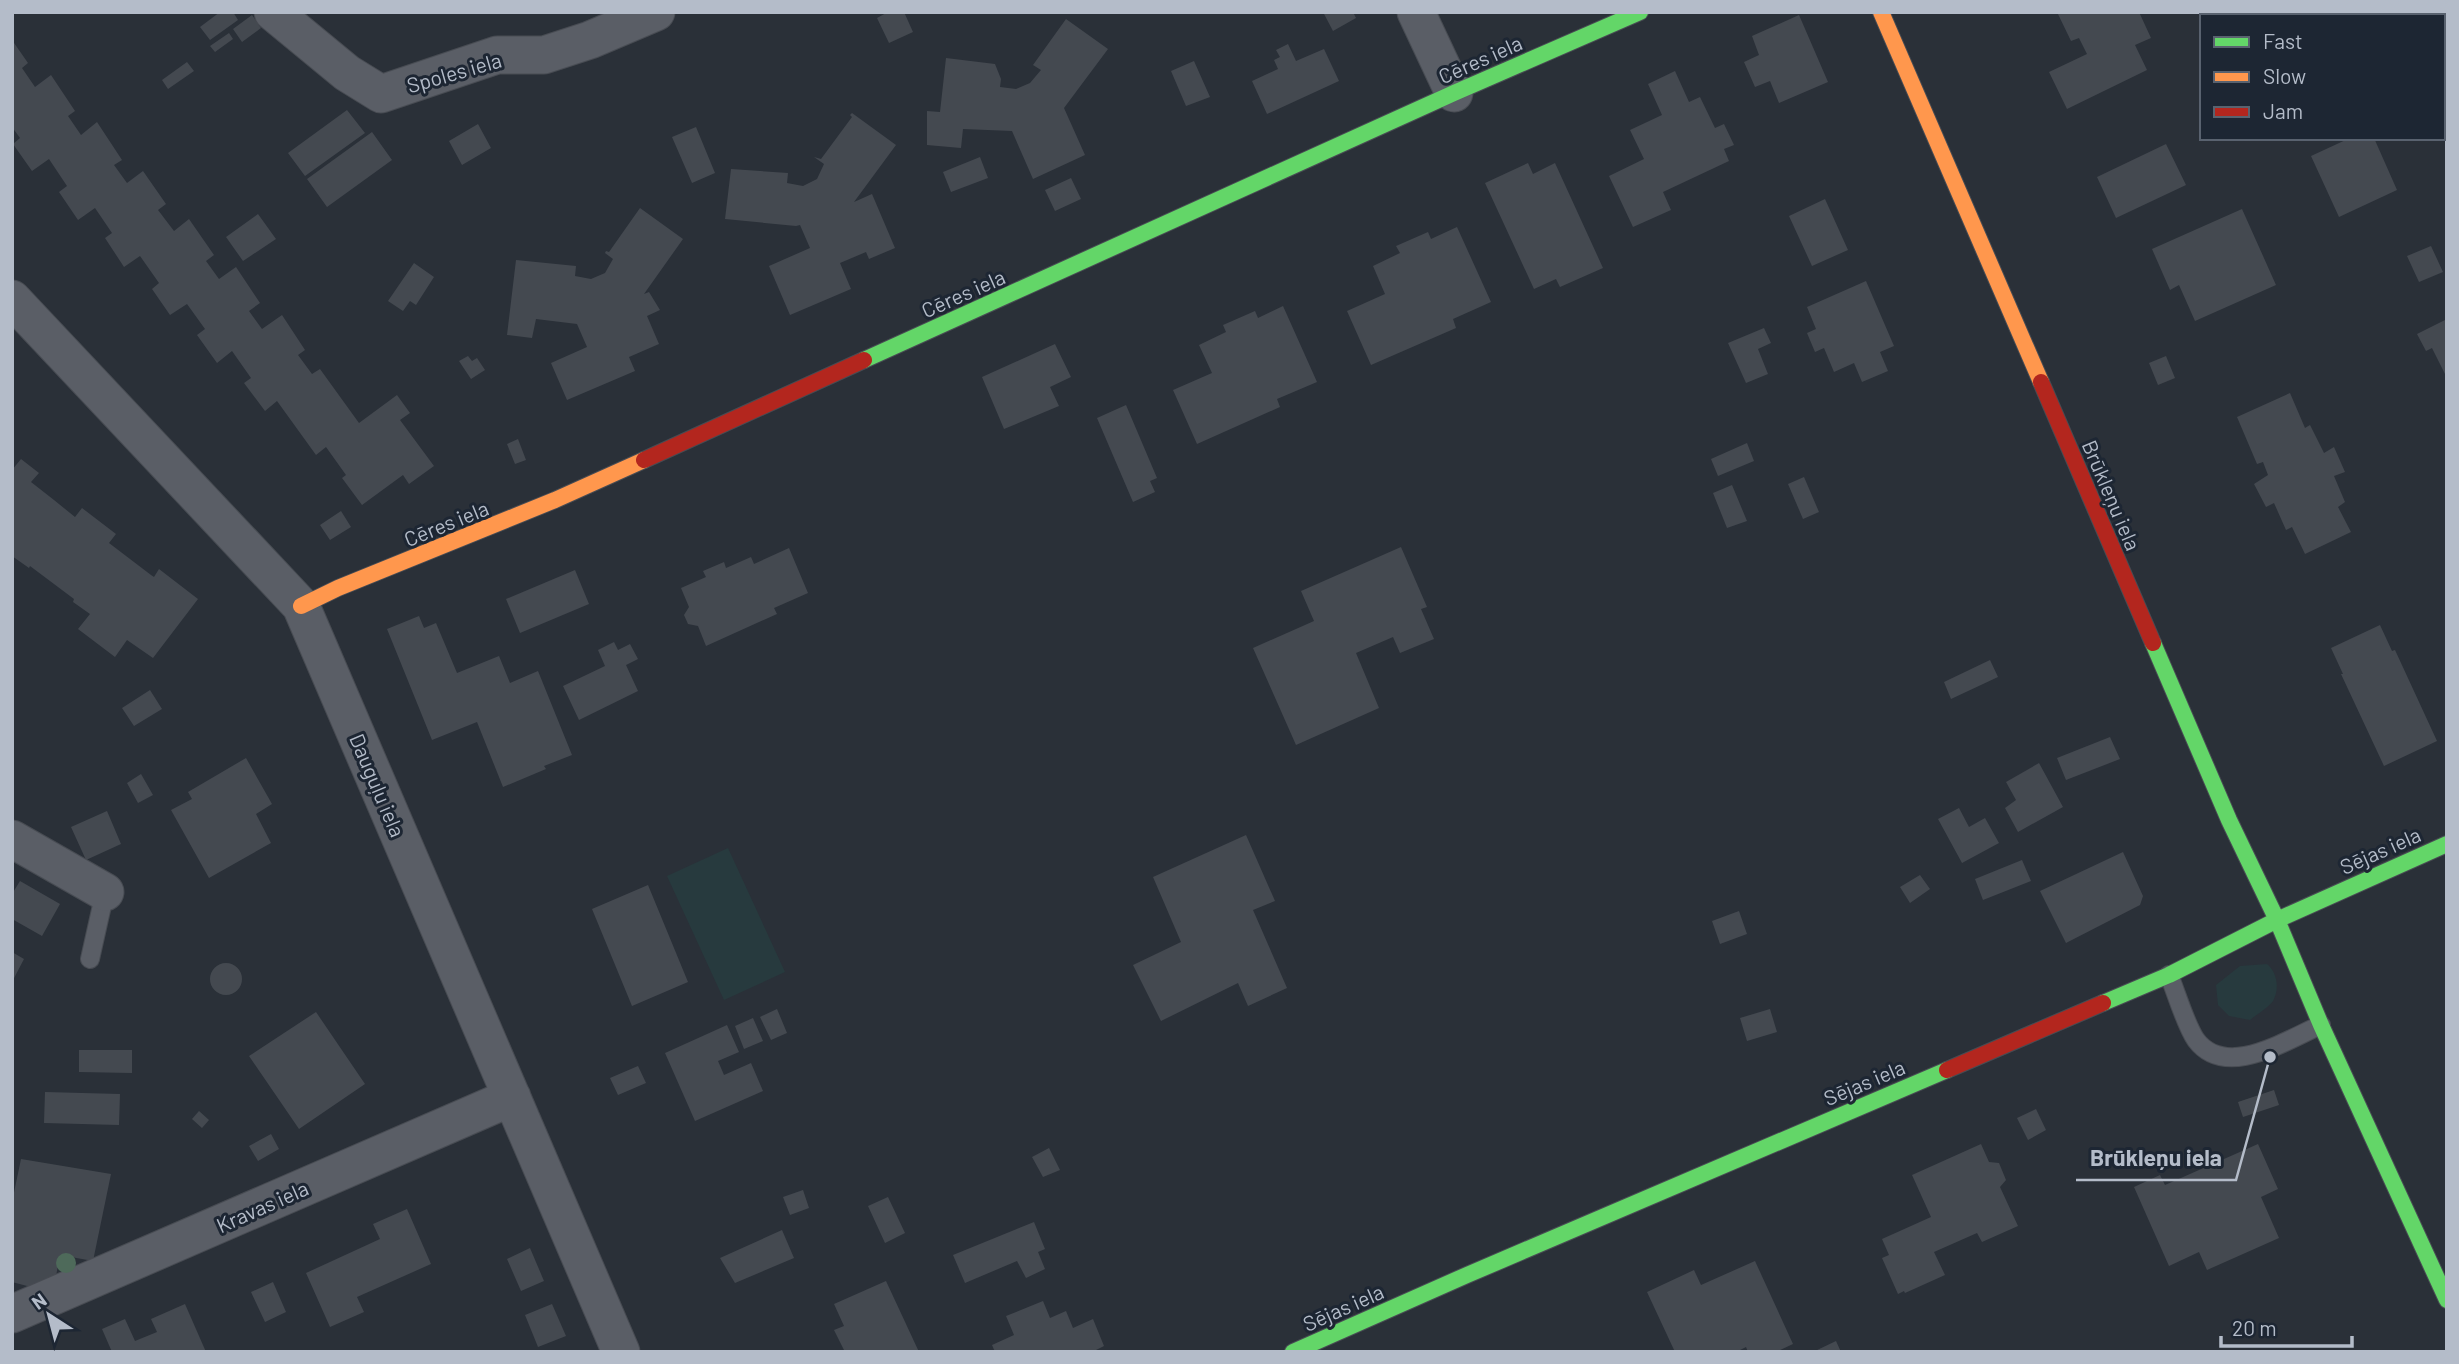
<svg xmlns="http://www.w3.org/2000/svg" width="2459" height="1364" font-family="Barlow,sans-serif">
	<rect width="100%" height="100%" fill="#2a3038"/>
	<!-- green -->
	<path fill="#273a3e" d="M728,848L785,972L724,1000L667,876Z
		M2267,964C2277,972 2280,989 2273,1001C2268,1008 2257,1014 2250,1020L2229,1016L2218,1005L2216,985L2240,966Z"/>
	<!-- building -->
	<path fill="#444950" d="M220,12H233L238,20L210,40L200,27Z
		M888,12H904L913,32L889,43L877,18Z
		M1323,12H1353L1356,18L1333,31Z
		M2057,12H2139L2151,38L2135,45L2147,70L2067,109L2049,72L2087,54L2079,38L2071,41Z
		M2405,12H2447V56L2443,58V16H2406Z
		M252,15L261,28L242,42L233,29Z
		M1799,15L1828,82L1779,103L1770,81L1755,87L1744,62L1759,55L1752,36Z
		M1066,19L1108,49L1064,108L1085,155L1033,179L1012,131L963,129L961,148L927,145V111L940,112L946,58L995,64L1001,79L1000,87L1016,89L1030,83L1041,70L1033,65Z
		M229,33L233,39L215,52L210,46Z
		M12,40L28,63L22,68L35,87L51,75L75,111L68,116L81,135L97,122L122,160L114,165L127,183L143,171L166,204L158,210L174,231L189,219L214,255L206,261L219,279L236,267L260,303L249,311L262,329L282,315L305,350L298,355L312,374L320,369L359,423L397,395L410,413L400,420L434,466L409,484L403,475L362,505L342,478L346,475L326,447L316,455L277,401L265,411L244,383L251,378L232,351L217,363L197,335L205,329L187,304L170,315L152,289L159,283L140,256L124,267L105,238L112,233L95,208L78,220L59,192L67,186L49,159L32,171L13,144L20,138L12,127Z
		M1288,44L1296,61L1324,49L1339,81L1267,114L1252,81L1278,69L1274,60L1280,57L1276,50Z
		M1194,61L1210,97L1186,106L1171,71Z
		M187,62L194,71L168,89L162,80Z
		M1675,71L1689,102L1700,97L1715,128L1724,124L1734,145L1724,149L1729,161L1663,192L1671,210L1633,227L1609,176L1644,159L1630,130L1662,115L1648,84Z
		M347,110L365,133L305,176L288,153Z
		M852,113L896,145L854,202L872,194L895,248L869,259L866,252L840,263L851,289L790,315L769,266L810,248L800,225L796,226L725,219L731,169L788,173L787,183L803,186L817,179L824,164L814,157L821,159L852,117L850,115Z
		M478,124L491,148L462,165L449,141Z
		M696,127L715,173L692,183L672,137Z
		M372,132L392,160L327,207L307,179Z
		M2350,138H2374L2397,190L2339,217L2311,156Z
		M2166,144L2186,185L2116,218L2097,177Z
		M980,157L988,178L951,192L943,172Z
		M1528,163L1533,174L1555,163L1603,268L1560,287L1556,279L1534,289L1485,183Z
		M1071,178L1081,199L1055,211L1045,190Z
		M1825,199L1848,250L1812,266L1789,216Z
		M640,208L683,239L644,294L649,292L660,310L647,316L659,344L629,357L635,371L567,400L551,363L587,347L577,324L536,319L532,338L507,335L516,260L576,266L575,276L591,279L605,273L613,259L605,253L606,251L609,252Z
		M2242,209L2276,285L2195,321L2179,285L2170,290L2152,249Z
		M258,214L276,239L243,261L226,237Z
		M1457,227L1491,302L1453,319L1456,328L1371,365L1347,311L1385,294L1373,266L1400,253L1396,246L1428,232L1431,239Z
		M2431,246L2443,272L2419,282L2407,256Z
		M414,263L434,277L416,305L410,301L403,311L388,301Z
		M1866,281L1894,346L1880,352L1888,371L1862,382L1854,363L1834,372L1824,348L1815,352L1807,333L1816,329L1807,307Z
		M1283,306L1317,382L1277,399L1280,407L1197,444L1173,390L1212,373L1199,345L1226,332L1223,325L1255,311L1258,318Z
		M2447,319V378L2432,348L2426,351L2417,334Z
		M1764,328L1771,343L1758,349L1768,374L1746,383L1728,343Z
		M1055,344L1071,377L1050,387L1059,406L1004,429L982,377Z
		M468,356L472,361L477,358L485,370L471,379L459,361Z
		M2166,356L2175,378L2158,385L2149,363Z
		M2290,393L2305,428L2310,425L2324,453L2334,447L2345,472L2334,476L2345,502L2338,507L2351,532L2305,554L2292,527L2286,530L2274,503L2266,507L2254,484L2268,475L2263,462L2257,464L2237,417Z
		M1126,405L1157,478L1150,481L1155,492L1133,502L1097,418Z
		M518,439L526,460L515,464L507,444Z
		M1747,443L1754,461L1718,476L1711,459Z
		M21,459L39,473L31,482L54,500L75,517L82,508L116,534L109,543L151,575L154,577L159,569L198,599L153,658L127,640L115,657L78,629L90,614L73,602L74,599L30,566L29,568L12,556V470Z
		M1804,477L1819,512L1803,519L1788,484Z
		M1732,485L1747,521L1727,528L1713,493Z
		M341,511L351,527L330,540L320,525Z
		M1401,547L1427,607L1421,609L1434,639L1400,653L1393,637L1356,653L1379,708L1296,745L1253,648L1314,621L1301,591Z
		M789,548L808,593L774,608L777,614L706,646L698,626L688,624L684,615L689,607L681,588L706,577L703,571L724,562L726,568L751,557L754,564Z
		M575,570L589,604L520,633L506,599Z
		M419,616L424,628L436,623L457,673L499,656L510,683L538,671L572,755L544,766L546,769L503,787L477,722L432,740L387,629Z
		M2380,625L2392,651L2395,650L2437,741L2384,766L2341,674H2343L2331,648Z
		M614,642L618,650L630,644L638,659L626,665L638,691L579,720L563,686L605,666L598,650Z
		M1990,660L1998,677L1951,699L1944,682Z
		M150,690L162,709L134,726L122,708Z
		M2110,737L2120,759L2066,780L2057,758Z
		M246,758L272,804L256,814L271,843L209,878L171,810L192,799L188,792Z
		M2039,763L2063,807L2018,832L2005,808L2016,800L2006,782Z
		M141,774L153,795L138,803L127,783Z
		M1959,808L1969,827L1985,818L1999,843L1962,863L1938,819Z
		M107,811L121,844L86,860L71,827Z
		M1246,835L1275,901L1253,910L1287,988L1248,1006L1238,983L1161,1021L1133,965L1181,942L1153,877Z
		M2123,852L2143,896L2140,905L2066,943L2040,891Z
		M2022,860L2031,881L1983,900L1975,879Z
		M1920,875L1930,889L1910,903L1900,887Z
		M20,881L60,904L42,936L12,919V894Z
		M648,885L688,982L632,1006L592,909Z
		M1739,911L1747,934L1720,944L1712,921Z
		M12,952L24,959L12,982Z
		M210 979a16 16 0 1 1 32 0a16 16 0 1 1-32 0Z
		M777,1009L787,1033L771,1040L760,1017Z
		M1770,1009L1777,1032L1747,1041L1740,1018Z
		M316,1012L365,1084L299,1129L249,1056Z
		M753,1018L763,1041L744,1049L735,1026Z
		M727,1025L739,1052L718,1061L724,1075L751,1063L763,1091L695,1121L665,1053Z
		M79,1050H132V1073L79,1072Z
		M638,1066L646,1083L618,1095L610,1078Z
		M2274,1090L2279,1105L2243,1117L2238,1102Z
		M45,1092L120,1094L119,1125L44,1123Z
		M2036,1109L2046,1130L2028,1140L2017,1118Z
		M199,1111L209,1120L202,1128L192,1119Z
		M271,1134L279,1149L258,1161L249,1146Z
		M1981,1144L1989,1162L1999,1163L2006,1180L2000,1187L2018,1226L1982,1242L1977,1233L1934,1252L1945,1275L1905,1293L1904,1291L1898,1294L1882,1258L1889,1255L1882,1239L1931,1217L1912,1175Z
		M2258,1144L2278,1189L2261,1197L2279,1238L2207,1270L2199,1252L2169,1266L2134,1187L2160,1175L2165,1185Z
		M1049,1148L1060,1170L1043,1177L1032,1157Z
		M21,1159L111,1174L93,1261L60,1255L56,1276L31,1287L12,1282V1202Z
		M803,1190L809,1208L790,1215L783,1197Z
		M888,1197L905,1233L885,1243L868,1206Z
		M407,1209L431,1264L357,1297L364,1312L330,1327L306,1273L380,1239L373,1224Z
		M1034,1222L1045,1249L1038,1252L1045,1269L1026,1278L1017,1261L965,1283L953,1255Z
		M782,1230L794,1258L735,1283L720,1258Z
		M530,1248L544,1281L521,1291L507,1259Z
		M1755,1261L1793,1344L1776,1352H1748L1746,1347L1736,1352H1675L1647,1292L1694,1270L1701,1285Z
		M886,1281L919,1352H845L834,1330L844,1326L834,1304Z
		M273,1282L286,1312L265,1322L251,1292Z
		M1043,1301L1050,1318L1066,1311L1073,1328L1093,1319L1104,1346L1092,1352H995L992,1345L1014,1335L1006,1316Z
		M185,1304L206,1352H112L102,1329L125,1319L135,1341L157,1332L151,1319Z
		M552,1304L566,1336L538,1347L525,1315Z
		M1836,1341L1841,1352H1813Z"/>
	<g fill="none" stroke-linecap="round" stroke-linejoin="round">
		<defs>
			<path id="lane" d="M90,959L105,892
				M2169,975C2176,992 2186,1026 2196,1040C2226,1080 2286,1040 2321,1025"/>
			<path id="street" d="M273,12L347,73L381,94L497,55H544L590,40L656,12
				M1416,12L1454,93
				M12,299L301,606L621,1352
				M12,839L105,892
				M12,1314L512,1097"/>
			<path id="fast" d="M864,360L1454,93L1640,12
				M2153,643L2229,820L2277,920L2321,1025L2447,1300
				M2103,1003L2169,975L2277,920L2447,844
				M1293,1352L1467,1275L1947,1070"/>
			<path id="slow" d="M1881,12L2041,382
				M301,606L338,588L555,500L644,460"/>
			<path id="jam" d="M2041,382L2153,643
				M644,460L864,360
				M1947,1070L2103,1003"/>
		</defs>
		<!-- lane casing -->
		<use href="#lane" stroke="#484c53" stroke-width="20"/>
		<!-- street casing -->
		<use href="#street" stroke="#484c53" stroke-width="39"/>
		<!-- fast casing -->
		<use href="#fast" stroke="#484c53" stroke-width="18"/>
		<!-- slow casing -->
		<use href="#slow" stroke="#484c53" stroke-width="18"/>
		<!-- jam casing -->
		<use href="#jam" stroke="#484c53" stroke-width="18"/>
		<!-- lane -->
		<use href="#lane" stroke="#5a5e66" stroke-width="18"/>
		<!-- street -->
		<use href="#street" stroke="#5a5e66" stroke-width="37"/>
		<!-- fast -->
		<use href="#fast" stroke="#63d668" stroke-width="16"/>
		<!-- slow -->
		<use href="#slow" stroke="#ff974d" stroke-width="16"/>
		<!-- jam -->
		<use href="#jam" stroke="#b3261e" stroke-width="16"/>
	</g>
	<!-- trees -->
	<circle fill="#4e6a5a" cx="66" cy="1263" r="10"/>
	<g text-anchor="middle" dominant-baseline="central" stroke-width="6" stroke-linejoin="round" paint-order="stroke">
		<!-- street labels -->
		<g font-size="21" fill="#b4bcc9" stroke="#1d2633">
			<text transform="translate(1480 59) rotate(-24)">Cēres iela</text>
			<text transform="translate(454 72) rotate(-16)">Spoles iela</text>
			<text transform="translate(963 293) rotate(-24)">Cēres iela</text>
			<text transform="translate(2112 495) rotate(67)">Brūkleņu iela</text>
			<text transform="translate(446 523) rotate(-22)">Cēres iela</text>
			<text transform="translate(378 785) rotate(67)">Dauguļu iela</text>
			<text transform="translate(2380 850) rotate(-24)">Sējas iela</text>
			<text transform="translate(1864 1082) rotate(-23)">Sējas iela</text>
			<text transform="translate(262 1206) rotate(-24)">Kravas iela</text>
			<text transform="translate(1343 1307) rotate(-24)">Sējas iela</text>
		</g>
	</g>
	<!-- callouts -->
	<path fill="none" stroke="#b4bcc9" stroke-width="2.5" d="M2270 1057L2236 1180H2076"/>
	<circle fill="#b4bcc9" stroke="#1d2633" stroke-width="2.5" cx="2270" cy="1057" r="7"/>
	<g font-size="23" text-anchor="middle" font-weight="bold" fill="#b4bcc9" stroke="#1d2633" stroke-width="6" stroke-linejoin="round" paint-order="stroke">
		<text x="2156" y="1166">Brūkleņu iela</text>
	</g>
	<!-- border -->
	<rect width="2459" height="1364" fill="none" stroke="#b4bcc9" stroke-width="28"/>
	<!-- legend -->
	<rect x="2200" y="14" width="245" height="126" fill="#1d2633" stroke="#59626f" stroke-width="2"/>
	<rect x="2214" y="37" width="35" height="10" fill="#63d668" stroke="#59626f" stroke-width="2"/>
	<text x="2263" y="49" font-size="21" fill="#b4bcc9">Fast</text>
	<rect x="2214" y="72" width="35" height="10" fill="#ff974d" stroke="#59626f" stroke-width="2"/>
	<text x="2263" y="84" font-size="21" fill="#b4bcc9">Slow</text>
	<rect x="2214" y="107" width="35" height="10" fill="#b3261e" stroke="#59626f" stroke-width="2"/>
	<text x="2263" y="119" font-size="21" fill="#b4bcc9">Jam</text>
	<!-- north arrow -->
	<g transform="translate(49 1315) rotate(324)" stroke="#1d2633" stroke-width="5" paint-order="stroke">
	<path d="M0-5L12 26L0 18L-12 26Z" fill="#b4bcc9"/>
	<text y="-10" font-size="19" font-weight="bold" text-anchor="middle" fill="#b4bcc9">N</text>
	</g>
	<!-- scale -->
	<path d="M2221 1336v10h131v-10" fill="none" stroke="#b4bcc9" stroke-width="3.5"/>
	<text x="2232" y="1336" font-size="21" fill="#b4bcc9" stroke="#1d2633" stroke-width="5" paint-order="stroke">20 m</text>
</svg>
